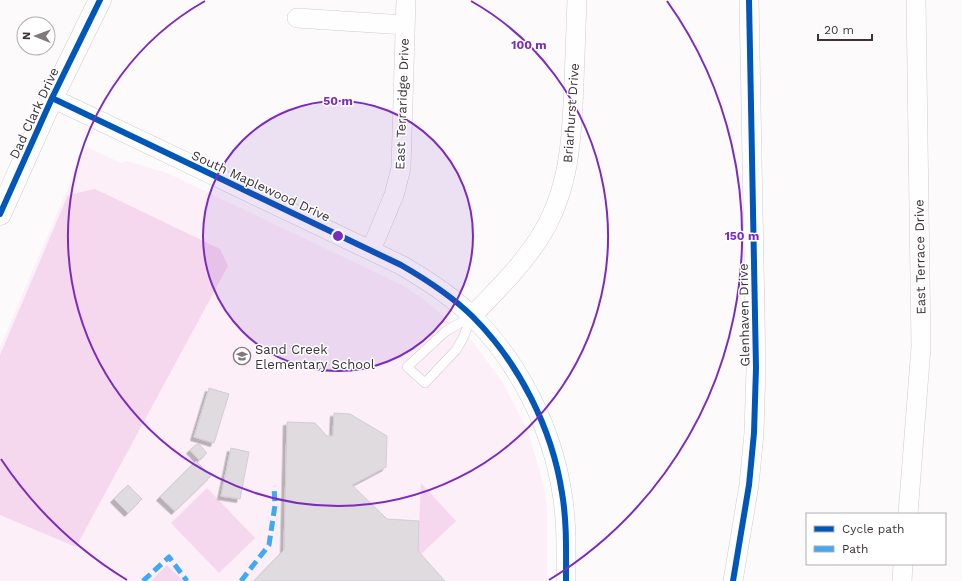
<svg xmlns="http://www.w3.org/2000/svg" width="962" height="581" font-family="'Work Sans',sans-serif">
	<defs>
		<filter id="shadow"><feDropShadow dx="-3.5" dy="3.5" stdDeviation="0" flood-color="#0004"/></filter>
	</defs>
	<rect width="100%" height="100%" fill="#fcfafb"/>
	<!-- built -->
	<path fill="#fceff8" d="M87,147L121,163L127,161L167,173L383,276L402,285L423,299L460,329L474,343L503,383L528,432L537,462L544,488L547,510V581H0V347L80,160Z"/>
	<!-- green -->
	<path fill="#f5d7ee" d="M95,189L220,249L228,266L76,547L0,515V355L68,195Z
		M421,483L456,521L421,554L418,551Z
		M207,488L255,538L219,573L171,523Z
		M167,565L183,581H151Z"/>
	<!-- building -->
	<path fill="#dfdbde" stroke="#d2cdd0" filter="url(#shadow)" d="M209,388L229,394L214,443L194,437Z
		M334,413L350,414L387,436L386,467L352,485L387,519L419,521L418,551L445,581H254L284,550L287,422L315,423L327,436H333Z
		M198,443L207,453L199,460L190,450Z
		M231,448L249,452L240,499L221,496Z
		M196,461L211,476L175,511L160,497Z
		M128,485L142,499L128,513L114,499Z"/>
	<g fill="none" stroke-linecap="round" stroke-linejoin="round">
		<defs>
			<path id="service" d="M472,316L463,338L456,350L425,383L407,367L446,331Z"/>
			<path id="minor" d="M297,18L405,25
				M52,98L401,265C427,280 452,296 473,317C519,363 552,428 562,493C567,522 566,552 566,581
				M371,250L394,195L401,168L406,0
				M472,316C495,292 519,269 538,240C570,192 572,138 574,82C575,55 576,27 577,0
				M908,514L921,347L916,0
				M733,581L749,485L754,433L756,368L749,0
				M902,581L903,564"/>
			<path id="tertiary" d="M0,214L52,98L100,0"/>
		</defs>
		<!-- service casing -->
		<use href="#service" stroke="#d0cccf" stroke-width="10"/>
		<!-- minor casing -->
		<use href="#minor" stroke="#d0cccf" stroke-width="20"/>
		<!-- tertiary casing -->
		<use href="#tertiary" stroke="#d0cccf" stroke-width="23"/>
		<!-- service -->
		<use href="#service" stroke="#fffefe" stroke-width="9"/>
		<!-- minor -->
		<use href="#minor" stroke="#fffefe" stroke-width="19"/>
		<!-- tertiary -->
		<use href="#tertiary" stroke="#fffefe" stroke-width="22"/>
		<!-- quiet -->
		<path stroke="#3fa9f5" stroke-width="5" stroke-dasharray="10 5" stroke-linecap="butt" d="M143,581L169,557L187,581
			M241,581L269,545L275,505L274,486"/>
		<defs>
			<path id="cycleway" d="M52,98L401,265C427,280 452,296 473,317C519,363 552,428 562,493C567,522 566,552 566,581
				M0,214L52,98L100,0
				M733,581L749,485L754,433L756,368L749,0"/>
		</defs>
		<!-- cycleway casing -->
		<use href="#cycleway" stroke="#fff" stroke-width="8"/>
		<!-- cycleway -->
		<use href="#cycleway" stroke="#0057b8" stroke-width="6"/>
	</g>
	<!-- distance rings -->
	<circle cx="338" cy="236" r="135" fill="#7b2cbf" fill-opacity=".12"/>
	<g fill="none" stroke="#7b2cbf" stroke-width="2">
		<circle cx="338" cy="236" r="135"/>
		<path d="M471 1A270 270 0 1 1 205 1"/>
		<path d="M127 580A404 404 0 0 1 1 459M667 1A404 404 0 0 1 549 580"/>
	</g>
	<!-- icons -->
	<defs>
		<symbol id="school-ring" viewBox="-11 -11 22 22"><circle r="9.5" fill="#fff" stroke="#7f797d" stroke-width="1.5"/><path d="M0-5L7-2L0 1L-7-2ZM-4 1L0 2.5L4 1V4Q0 6-4 4Z" fill="#7f797d"/></symbol>
	</defs>
	<g fill-rule="evenodd">
		<use href="#school-ring" x="232" y="346" width="20" height="20"/>
	</g>
	<g text-anchor="middle" dominant-baseline="central" stroke-width="3" stroke-linejoin="round" paint-order="stroke">
		<!-- street labels -->
		<g font-size="13" fill="#3b3339" stroke="#fff">
			<text transform="translate(402 104) rotate(-88)">East Terraridge Drive</text>
			<text transform="translate(34 113) rotate(-65)">Dad Clark Drive</text>
			<text transform="translate(571 113) rotate(-86)">Briarhurst Drive</text>
			<text transform="translate(261 186) rotate(25)">South Maplewood Drive</text>
			<text transform="translate(920 257) rotate(-91)">East Terrace Drive</text>
			<text transform="translate(744 315) rotate(-91)">Glenhaven Drive</text>
		</g>
		<!-- poi labels -->
		<g font-size="13" fill="#3b3339" stroke="#fff" text-anchor="start">
			<text x="255" y="349">Sand Creek<tspan x="255" dy="15">Elementary School</tspan></text>
		</g>
	</g>
	<circle cx="338" cy="236" r="6" fill="#7b2cbf" stroke="#fff" stroke-width="2"/>
	<g font-size="12" text-anchor="middle" font-weight="bold" fill="#7b2cbf" stroke="#fff" stroke-width="3" stroke-linejoin="round" paint-order="stroke">
		<text x="529" y="49">100 m</text>
		<text x="338" y="105">50 m</text>
		<text x="742" y="240">150 m</text>
	</g>
	<!-- legend -->
	<rect x="806" y="513" width="140" height="52" fill="#ffffff" stroke="#b1adb0"/>
	<rect x="814" y="526" width="20" height="6" fill="#0057b8" stroke="#b1adb0"/>
	<text x="842" y="533" font-size="12" fill="#3b3339">Cycle path</text>
	<rect x="814" y="546" width="20" height="6" fill="#3fa9f5" stroke="#b1adb0"/>
	<text x="842" y="553" font-size="12" fill="#3b3339">Path</text>
	<!-- north arrow -->
	<g transform="translate(36 36) rotate(271)"><circle r="19" fill="#ffffff" stroke="#b1adb0"/>
	<path d="M0-3L7 15L0 10L-7 15Z" fill="#7f797d"/>
	<text y="-6" font-size="11" font-weight="bold" text-anchor="middle" fill="#3b3339">N</text>
	</g>
	<!-- scale -->
	<path d="M818 34v6h54v-6" fill="none" stroke="#3b3339" stroke-width="2"/>
	<text x="824" y="34" font-size="12" fill="#3b3339" stroke="#ffffff" stroke-width="3" paint-order="stroke">20 m</text>
</svg>
